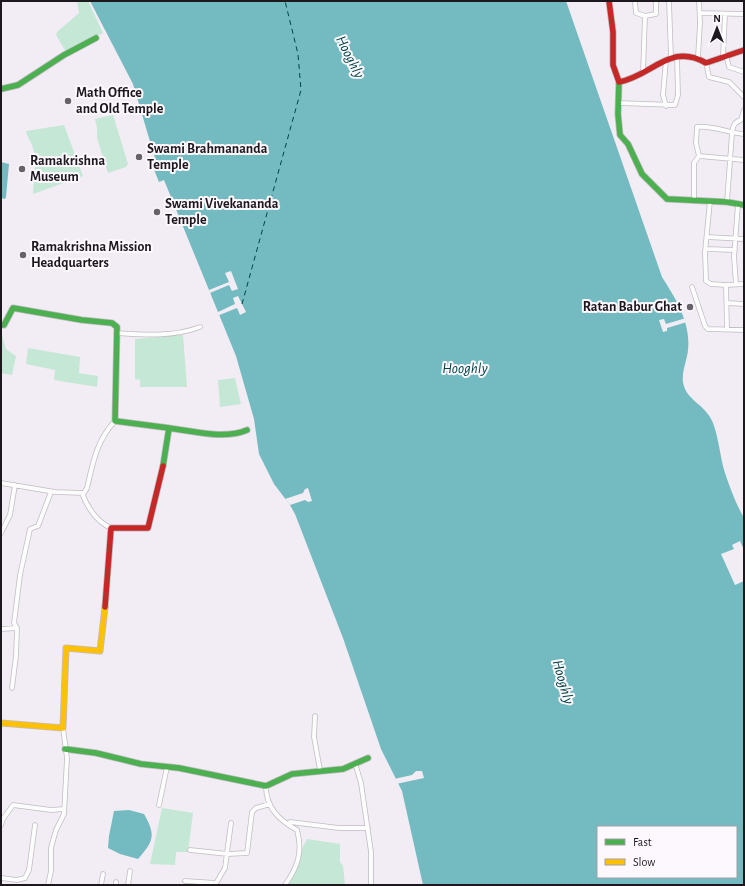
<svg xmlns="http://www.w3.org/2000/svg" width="745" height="886" font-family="'Alegreya Sans',sans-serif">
	<rect width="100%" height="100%" fill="#f2ecf4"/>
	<!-- green -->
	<path fill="#c5e8d6" d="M77,1H88L103,33L66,52L56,35L57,32L79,13Z
		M113,115L128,164L126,167L108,173L97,138V128L95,119Z
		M64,125L83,176L33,194C33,179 38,161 32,145C30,140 27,137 26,131Z
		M1,332L6,349L16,356L12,375L1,373Z
		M183,335L187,387H140V380L135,379V339Z
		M28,348L80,357L79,373L98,376L97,387L54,380L55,370L26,364Z
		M235,378L241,404L220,407L218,380Z
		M162,808L193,813L188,852H176L175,865L150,864Z
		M307,839L340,844V862L343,866L345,885H284Z"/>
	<!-- water -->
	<path fill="#73bbc0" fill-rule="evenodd" d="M90,1H566L662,277C676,299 691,323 688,350C687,361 680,375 684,386C688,401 706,405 713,423C719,439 720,457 725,473C730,488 736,504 744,518V885H423L402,791L381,749L343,638L295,514L290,505L274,484L259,454L254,419L236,356L164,180L159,182L153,167L157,165L133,84ZM598,827H736V877H598Z
		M1,162L9,164L6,197L5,199L1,198Z
		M129,810L144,814C156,835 154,841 138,859L120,854L108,848L109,836L114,811Z"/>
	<!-- pier -->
	<path fill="#f2ecf4" d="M231,271L238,289L232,291L229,285L210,293L209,290L229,282L225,273Z
		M238,296L246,312L240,315L237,308L217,316L216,313L235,304L233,298Z
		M686,318L687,322L667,328V331L663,332L659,320L664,319L666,324Z
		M308,488L312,501L308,502L305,500L290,505L285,499L303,493L305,489Z
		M740,541L744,550V581L735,585L721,554L734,549L732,545Z
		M416,771H422L424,778L396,784L394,779L412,775Z"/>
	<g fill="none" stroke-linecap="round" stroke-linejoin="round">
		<!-- ferry -->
		<path stroke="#004345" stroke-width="1" stroke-dasharray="5 4" stroke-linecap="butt" d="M242,304L301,90L298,54L285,1"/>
		<defs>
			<path id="street" d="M635,1L636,13L645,16
				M669,1L671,58
				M700,13L744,14
				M726,55L729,67L744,72
				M723,56L725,14
				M698,57L700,23L699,1
				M666,60L663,95L666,106
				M706,63L709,77L729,82L744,97
				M643,73L645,16L656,14V1
				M618,103L675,105L678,95L677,56
				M699,156L744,160
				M694,201V163L699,156L696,143L697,127C713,125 728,133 744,134
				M710,201L705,252L706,281L711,284L726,285L727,329
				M727,202L732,133C733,126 734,122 741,120L744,110
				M707,237L744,239
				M706,249L735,250
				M736,284L734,257L738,204
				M726,285L744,284
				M692,287L705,326L708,329L744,330
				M727,303L744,304
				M117,333C144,335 174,337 200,327
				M1,483L55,492L84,493L87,488C93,462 97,440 115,421
				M82,493C87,507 97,522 111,528
				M1,533L10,515L15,485
				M1,629L17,628L14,623L20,575L30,529L38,526L51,492
				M12,688L16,656L17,628
				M315,716L314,737L320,770
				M355,763L361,783L371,852V885
				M266,786C266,808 279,820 297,830C303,851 298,867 285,885
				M159,805L167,767
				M290,822L339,828H368
				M1,825L3,819L13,805L51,810L64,809
				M190,850L228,854L247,853L252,812L256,808L270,804
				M1,878L17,880L25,878L29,870L35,825
				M185,881L216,883
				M48,885L51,871V848L56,830L64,814L67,758L63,728
				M101,885L103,874
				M116,885V882
				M128,885L130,871
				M215,885L225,868L231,823"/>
			<path id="fast" d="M619,82L618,114L620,135L628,144L642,174L667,199L727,202L744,205
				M1,89L18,85L64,55L96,38
				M1,325H4L13,308L82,320L112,323L117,327L115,421L169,428
				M163,466L169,428C193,431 224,440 247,430
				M65,749L96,753L141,764L179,768L266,786L292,774L343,769L368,758"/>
			<path id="slow" d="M1,723L63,728L66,648L100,651L105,607"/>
			<path id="jam" d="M609,1L613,32V65L619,82C652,76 670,42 706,63L744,50
				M105,607L111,528H148L163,466"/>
		</defs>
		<!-- street casing -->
		<use href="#street" stroke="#c0bcc2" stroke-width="5.5"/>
		<!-- fast casing -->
		<use href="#fast" stroke="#c0bcc2" stroke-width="7"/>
		<!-- slow casing -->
		<use href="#slow" stroke="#c0bcc2" stroke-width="7"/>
		<!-- jam casing -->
		<use href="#jam" stroke="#c0bcc2" stroke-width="7"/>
		<!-- street -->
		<use href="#street" stroke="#fdfcfd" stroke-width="4"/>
		<!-- fast -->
		<use href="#fast" stroke="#4caf50" stroke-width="5.5"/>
		<!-- slow -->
		<use href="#slow" stroke="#ffc107" stroke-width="5.5"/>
		<!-- jam -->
		<use href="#jam" stroke="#c62828" stroke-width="5.5"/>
	</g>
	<!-- markers -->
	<g fill="#676268" stroke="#fdf8fe" stroke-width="1.5">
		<circle cx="68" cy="101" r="4"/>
		<circle cx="139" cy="157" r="4"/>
		<circle cx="22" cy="169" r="4"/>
		<circle cx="157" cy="212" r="4"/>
		<circle cx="23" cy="255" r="4"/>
		<circle cx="690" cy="307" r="4"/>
	</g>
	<g text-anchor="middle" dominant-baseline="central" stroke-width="4" stroke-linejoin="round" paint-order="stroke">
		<!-- poi labels -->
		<g font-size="14" font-weight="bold" fill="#1c181d" stroke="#fdf8fe" text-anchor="start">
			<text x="76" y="93">Math Office<tspan x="76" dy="16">and Old Temple</tspan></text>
			<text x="147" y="149">Swami Brahmananda<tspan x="147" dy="16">Temple</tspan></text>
			<text x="30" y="161">Ramakrishna<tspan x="30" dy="16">Museum</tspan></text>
			<text x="165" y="204">Swami Vivekananda<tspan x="165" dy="16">Temple</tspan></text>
			<text x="31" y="247">Ramakrishna Mission<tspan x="31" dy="16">Headquarters</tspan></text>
			<text x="682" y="307" text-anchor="end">Ratan Babur Ghat</text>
		</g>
		<!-- water labels -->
		<g font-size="15" font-style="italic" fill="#004345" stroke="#fdf8fe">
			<text transform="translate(350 57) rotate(63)">Hooghly</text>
			<text x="465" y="368">Hooghly</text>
			<text transform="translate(563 682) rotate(74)">Hooghly</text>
		</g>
	</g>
	<!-- border -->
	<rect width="745" height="886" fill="none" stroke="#1c181d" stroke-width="4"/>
	<!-- legend -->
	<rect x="597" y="826" width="140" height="52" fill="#fdf8fe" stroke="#a39ea4"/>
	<rect x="605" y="839" width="20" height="6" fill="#4caf50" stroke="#a39ea4"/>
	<text x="633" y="846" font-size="12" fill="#1c181d">Fast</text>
	<rect x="605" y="859" width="20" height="6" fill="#ffc107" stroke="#a39ea4"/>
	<text x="633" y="866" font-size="12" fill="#1c181d">Slow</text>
	<!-- north arrow -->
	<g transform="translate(717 28)" stroke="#fdf8fe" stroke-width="3" paint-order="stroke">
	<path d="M0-3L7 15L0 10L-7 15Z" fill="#1c181d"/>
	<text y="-6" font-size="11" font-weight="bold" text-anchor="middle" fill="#1c181d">N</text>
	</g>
</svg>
